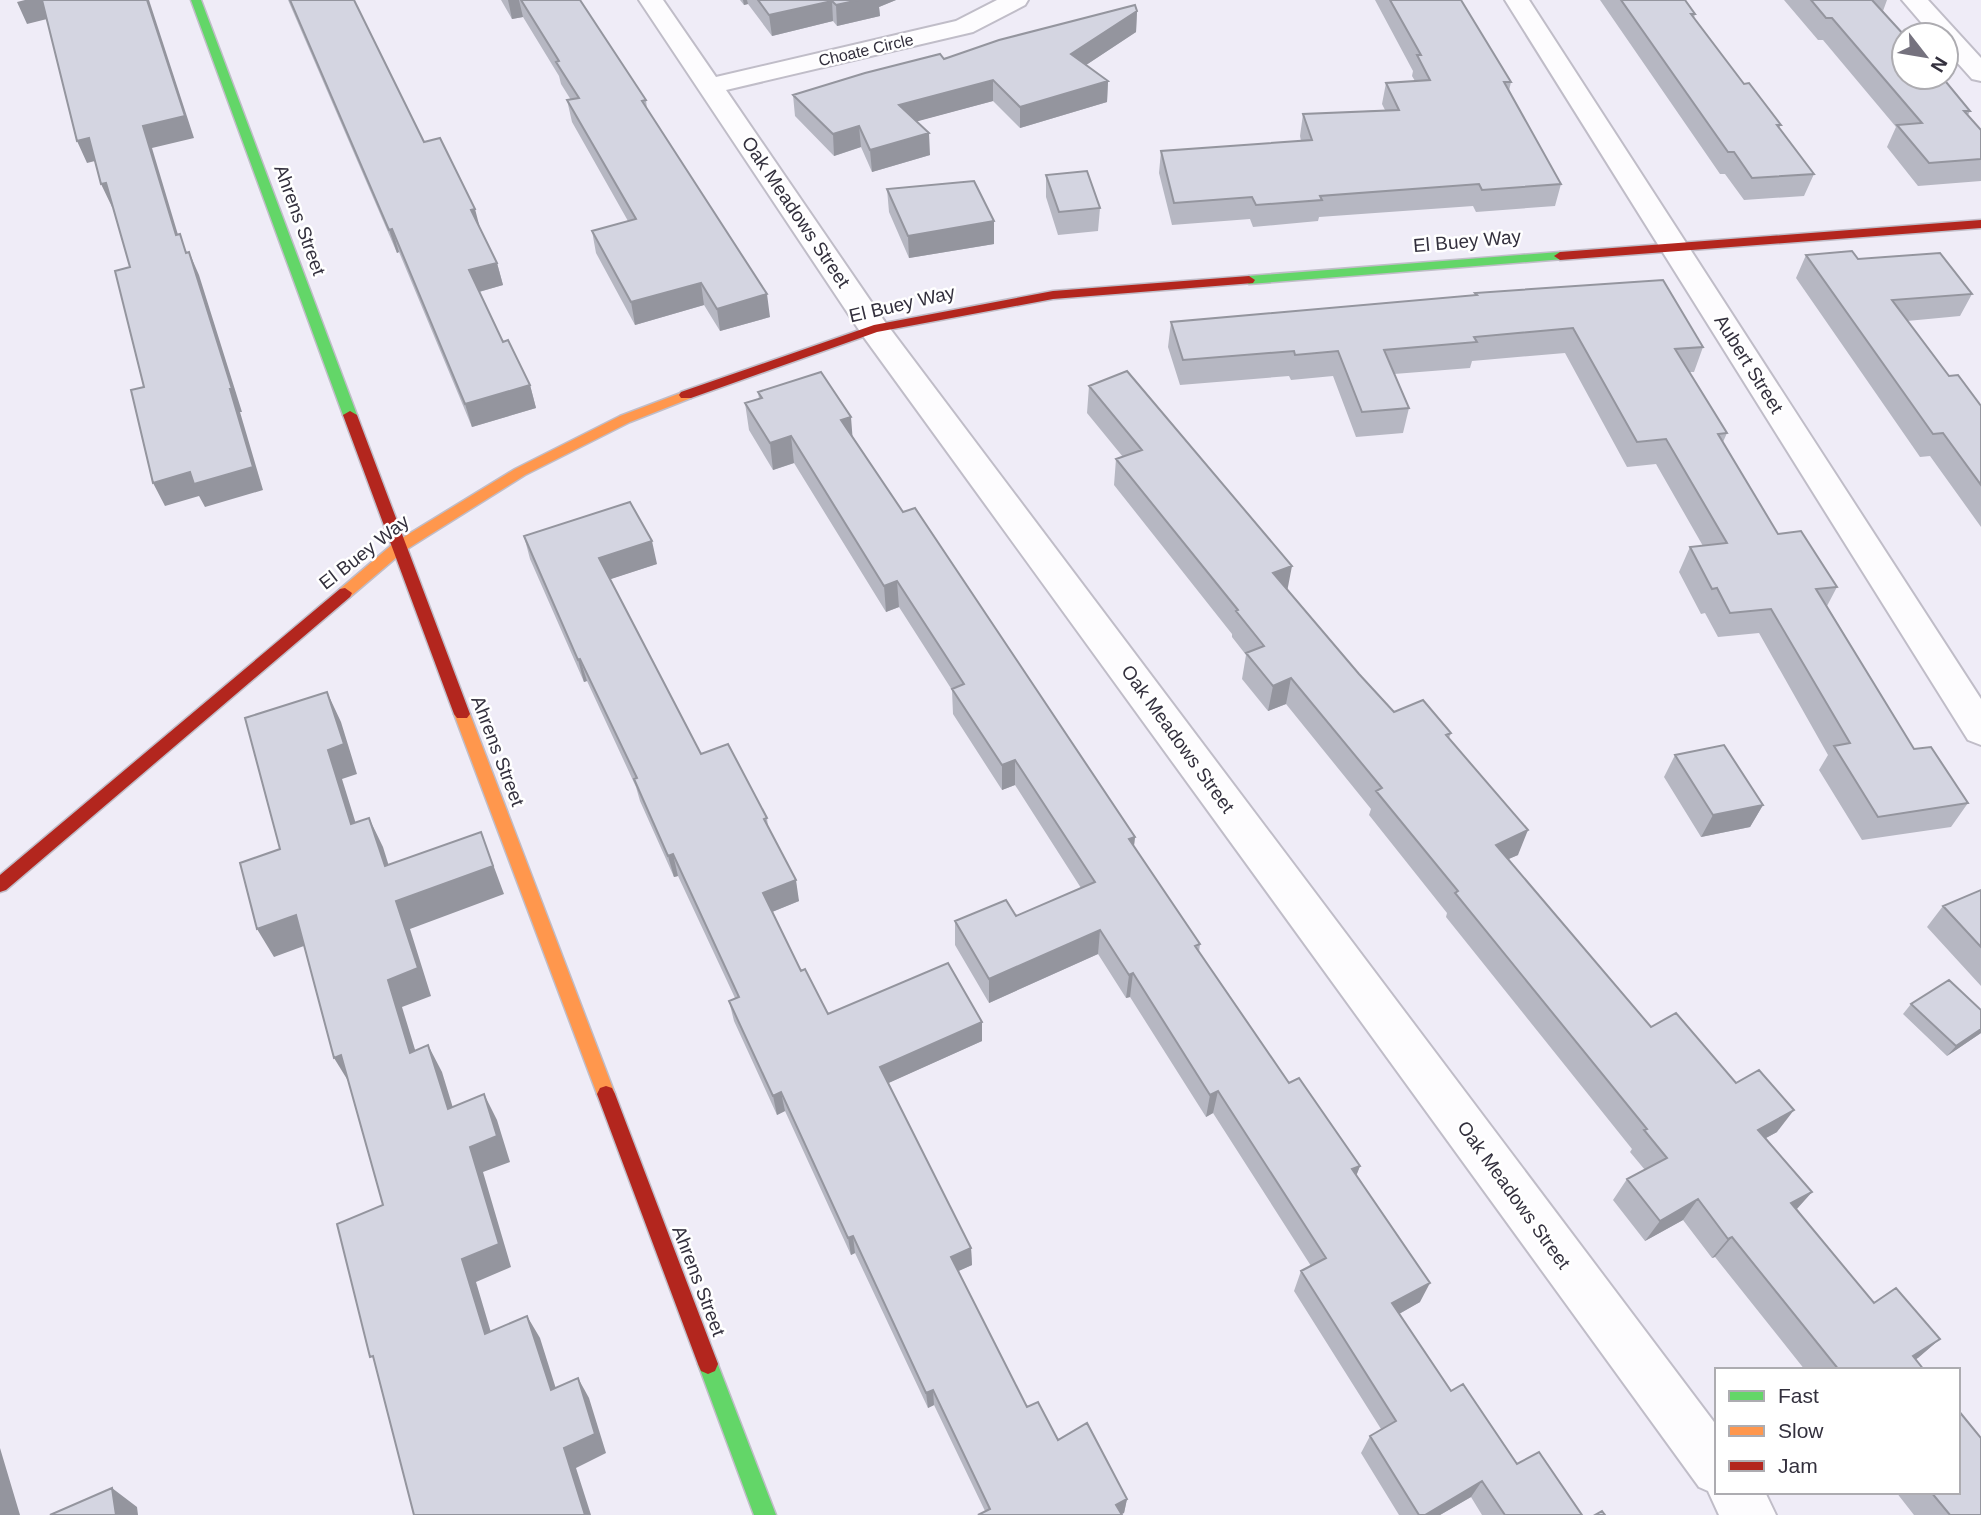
<svg xmlns="http://www.w3.org/2000/svg" width="1981" height="1515" font-family="Arial,sans-serif">
	<rect width="100%" height="100%" fill="#efecf7"/>
	<g fill="none" stroke-linecap="round" stroke-linejoin="round">
		<defs>
			<path id="street" d="M639,0H663L716,77L956,21L997,0H1028L1025,5L973,32L726,90L885,322L1717,1426V1492H1765L1776,1515H1719L1708,1491L1699,1487L863,336Z
				M1505,0H1529L1981,699V745L1968,740Z
				M1902,0H1928L1981,58V81L1972,79L1946,50V35H1932Z"/>
			<path id="fast" d="M191,0H201L357,415L355,418H345L343,415Z
				M1560,252L1566,256L1564,259L1249,284L1243,280L1249,276Z
				M708,1354L715,1357L776,1515H754L698,1364L701,1357Z"/>
			<path id="slow" d="M686,391L693,395L691,398L630,422L525,475L404,551L350,597H340L338,593L340,589L394,543L515,469L620,416Z
				M462,708L470,714L615,1094L612,1100L606,1102L600,1100L597,1094L454,714Z"/>
			<path id="jam" d="M1981,220V228L1560,260L1554,256L1560,252Z
				M1249,276L1255,280L1253,283L1053,299L877,332L691,398H681L679,395L681,392L874,325L1053,291Z
				M350,411L357,415L470,714L467,718H457L454,714L343,415Z
				M345,588L352,593L350,597L6,890L0,892V875L340,589Z
				M606,1086L612,1088L615,1094L718,1364L715,1371L708,1374L701,1371L698,1364L597,1094L600,1088Z"/>
		</defs>
		<!-- street casing -->
		<use href="#street" stroke="#c0bdc8" stroke-width="4"/>
		<!-- fast casing -->
		<use href="#fast" stroke="#c0bdc8" stroke-width="3"/>
		<!-- slow casing -->
		<use href="#slow" stroke="#c0bdc8" stroke-width="3"/>
		<!-- jam casing -->
		<use href="#jam" stroke="#c0bdc8" stroke-width="3"/>
		<!-- street -->
		<use href="#street" fill="#fdfcfe" fill-rule="evenodd"/>
		<!-- fast -->
		<use href="#fast" fill="#63d668" fill-rule="evenodd"/>
		<!-- slow -->
		<use href="#slow" fill="#ff974d" fill-rule="evenodd"/>
		<!-- jam -->
		<use href="#jam" fill="#b3261e" fill-rule="evenodd"/>
	</g>
	<!-- wall -->
	<path fill="#b6b7c2" d="M288,0H354L424,142L481,232L497,263L503,285L479,292L503,342L530,385L536,408L472,427L399,252L397,253Z
		M501,0H580L646,100L647,109L770,317L720,331L704,305L635,325L596,253L592,231L628,221L572,122L567,100H571L561,84L559,76L523,17L512,19Z
		M740,0H896L879,7L880,16L837,26L833,21L772,36L748,4L744,5Z
		M1375,0H1461L1511,82L1509,91L1561,184L1555,206L1476,212L1473,206L1319,217L1318,221L1253,227L1250,219L1172,225L1159,173L1161,151L1301,141L1300,136L1303,114L1385,110L1382,104L1386,83L1415,81L1412,76L1413,71Z
		M1600,0H1685L1695,14L1694,18L1744,84L1781,125L1779,128L1814,174L1804,196L1744,200L1725,174H1720Z
		M1784,0H1887L1883,11L1970,111L1968,115L1981,130V181L1918,186L1887,147L1896,127L1823,40H1818Z
		M1137,11L1136,32L1086,65L1108,81L1107,102L1020,128L993,101L917,121L930,155L872,172L861,147L834,156L795,116L793,95Z
		M1046,175L1100,208L1098,231L1058,235L1046,197Z
		M887,189L994,244L909,258L889,212Z
		M1806,255L1858,259L1972,294L1960,316L1907,321L1949,376L1981,406V527L1930,456L1920,457L1796,278Z
		M1475,293L1703,347L1694,372H1689L1727,433L1723,442L1778,534L1837,587L1827,606L1914,749L1968,803L1951,827L1862,840L1819,770L1828,755L1759,633L1718,637L1705,613L1701,614L1679,572L1690,547L1703,546L1656,464L1627,467L1565,353L1472,361L1470,368L1394,374L1409,408L1403,433L1356,437L1333,376L1291,380L1289,376L1180,385L1168,347L1171,322L1475,295Z
		M1089,386L1287,591L1359,674L1394,712L1451,733L1449,738L1518,855L1508,859L1651,1027L1777,1132L1766,1138L1812,1192L1796,1210L1874,1303L1940,1339L1916,1359L1924,1370H1805L1715,1257L1712,1258L1683,1220L1645,1241L1613,1200L1627,1179L1645,1170L1630,1152L1632,1149L1446,917L1447,913L1369,815L1371,809L1286,704L1268,711L1242,679L1246,655L1232,637V634L1114,485L1116,459L1123,457L1087,413Z
		M758,392L853,437L903,512L1135,837L1134,846L1200,944L1199,952L1289,1083L1360,1166L1356,1175L1420,1302L1399,1314L1451,1391L1517,1464L1582,1515H1482L1471,1497L1440,1515H1399L1361,1453L1370,1436L1381,1429L1294,1291L1301,1271L1311,1266L1213,1113L1206,1117L1130,997L1126,998L1098,954L989,1003L955,945V921L1016,916L1081,888L1015,785L1002,790L953,714L952,690L899,607L886,612L794,463L773,470L749,430L745,403L759,399Z
		M524,536L657,564L610,579L701,754L767,818L768,827L799,901L772,912L801,971L828,1014L982,1041L888,1083L971,1248L972,1265L958,1271L1027,1407L1058,1440L1127,1499L1124,1513L985,1511L934,1405L928,1408L855,1253L851,1255L785,1111L777,1115L734,1021L729,1001L735,998L678,876L674,877L640,801L636,787L587,681L584,682L530,559Z
		M1675,755L1763,805L1750,827L1701,837L1664,777Z
		M1981,890V986L1927,927L1943,906Z
		M1911,1004L1981,1010V1033L1947,1056L1903,1014Z
		M1896,1492H1958L1981,1515H1914Z"/>
	<!-- shaded-wall -->
	<path fill="#94959e" d="M25,0H43L51,18L27,24L17,2Z
		M147,0H149L194,138L152,148L185,258L176,235L143,126Z
		M508,0H519L523,17L512,19Z
		M743,0H747L748,4L744,5Z
		M859,0H896L879,7L880,16L837,26L836,5Z
		M832,1L833,21L772,36L769,15Z
		M1137,11L1136,32L1071,75V54Z
		M993,80V101L900,126L899,105Z
		M1108,81L1107,102L1020,128V107Z
		M859,126L861,147L834,156L833,134Z
		M929,133L930,155L872,172L870,150Z
		M89,138L99,160L87,163L77,141Z
		M106,183L116,206L112,207L101,184Z
		M475,209L481,232L471,210Z
		M994,221V244L909,258L908,236Z
		M392,229L399,252L397,253L389,230Z
		M189,252L199,275L242,412H240L263,490L205,507L199,496L165,506L153,483Z
		M497,263L503,285L475,293L469,270Z
		M701,283L704,305L635,325L631,302Z
		M767,294L770,317L720,331L717,309Z
		M530,385L536,408L472,427L465,404Z
		M851,417L853,443L841,420Z
		M791,436L794,463L773,470L770,443Z
		M652,541L657,564L605,581L599,558Z
		M1292,566L1287,592L1273,573Z
		M897,581L899,607L886,612L884,586Z
		M580,659L587,681L584,682L578,660Z
		M1291,678L1286,704L1268,711L1273,686Z
		M327,692L341,722L357,774L342,779L365,853L351,824L328,750Z
		M1015,760V785L1002,790V765Z
		M1763,805L1750,827L1701,837L1713,815Z
		M369,818L383,847L398,895L385,866Z
		M1528,830L1518,855L1486,869L1496,845Z
		M481,832L504,894L410,929L431,996L402,1007L424,1079L410,1053L388,980L396,901Z
		M1135,837L1132,861L1129,839Z
		M673,854L678,876L674,877L668,856Z
		M796,880L799,901L767,914L763,893Z
		M296,915L312,943L274,957L257,929Z
		M1100,930L1098,954L989,1003V979Z
		M1133,973L1130,997L1126,998L1129,975Z
		M982,1022V1041L882,1086L880,1067Z
		M1981,1029V1033L1947,1056L1956,1046Z
		M428,1045L442,1072L461,1134L448,1109Z
		M341,1055L350,1084L334,1058Z
		M1218,1091L1213,1113L1206,1117L1210,1095Z
		M781,1092L785,1111L777,1115L773,1096Z
		M484,1094L497,1120L510,1162L483,1172L511,1267L476,1282L498,1356L485,1334L462,1259L470,1147Z
		M1794,1110L1777,1132L1742,1151L1758,1130Z
		M1360,1166L1352,1187V1169Z
		M1812,1192L1794,1212L1791,1203Z
		M1698,1199L1683,1220L1645,1241L1660,1221Z
		M853,1236L855,1253L851,1255L848,1238Z
		M1732,1237L1715,1257L1712,1258L1728,1239Z
		M971,1248L972,1265L952,1274L951,1257Z
		M1430,1283L1420,1302L1383,1323L1392,1303Z
		M527,1316L540,1338L563,1411L551,1390Z
		M1940,1339L1918,1358L1898,1370L1913,1356Z
		M578,1378L589,1398L606,1453L576,1468L591,1515H585L564,1448Z
		M933,1390L934,1405L928,1408L926,1393Z
		M0,1448L20,1515H0Z
		M1482,1481L1471,1497L1440,1515H1425Z
		M112,1488L137,1507L138,1515H116Z
		M1127,1499L1124,1513L1120,1515L1116,1505Z"/>
	<!-- building -->
	<path fill="#d4d5e1" stroke="#94959e" stroke-width="2" d="M42,0H147L185,116L143,126L176,235L180,234L186,253L189,252L232,389H230L253,467L194,484L190,472L153,483L131,390L144,387L115,271L130,267L106,183L101,184L89,138L77,141Z
		M290,0H354L424,142L440,138L475,209L471,210L497,263L469,270L503,342L508,340L530,385L465,404L392,229L389,230Z
		M521,0H580L646,100L642,101L767,294L717,309L701,283L631,302L592,231L636,219L567,100L579,98L556,62L559,61Z
		M758,0H859L836,5L832,1L769,15Z
		M1390,0H1461L1511,82H1504L1561,184L1482,190L1479,184L1320,196L1322,200L1256,205L1252,197L1174,203L1161,151L1312,140L1303,114L1399,110L1386,83L1430,80L1417,55H1421Z
		M1621,0H1685L1695,14H1691L1744,84L1749,83L1781,125H1777L1814,174L1752,178L1734,152H1728Z
		M1811,0H1872L1904,35V77H1942L1970,111H1964L1981,130V159L1929,163L1897,125L1922,123L1832,18H1826Z
		M1135,5L1137,11L1071,54L1108,81L1020,107L993,80L899,105L929,133L870,150L859,126L833,134L793,95L865,73L940,54L944,59L999,40Z
		M1087,171L1100,208L1059,212L1046,175Z
		M974,181L994,221L908,236L887,189Z
		M1852,251L1858,259L1940,253L1972,294L1892,300L1949,376L1958,375L1981,406V485L1943,433L1933,434L1806,255Z
		M1663,280L1703,347L1675,349L1727,433L1718,434L1778,534L1801,531L1837,587L1816,589L1914,749L1931,747L1968,803L1878,817L1834,746L1850,743L1771,609L1730,613L1717,588L1712,589L1690,547L1727,543L1666,439L1637,442L1573,328L1474,337L1477,342L1384,350L1409,408L1362,412L1338,351L1295,355L1294,351L1183,360L1171,322L1477,295L1475,293Z
		M1127,371L1292,566L1273,573L1359,674L1394,712L1423,700L1451,733L1446,735L1528,830L1496,845L1651,1027L1676,1013L1736,1083L1759,1070L1794,1110L1758,1130L1812,1192L1791,1203L1874,1303L1896,1288L1940,1339L1913,1356L1924,1370H1839L1732,1237L1728,1239L1698,1199L1660,1221L1627,1179L1667,1158L1644,1130L1647,1129L1455,893L1458,891L1376,791L1382,788L1291,678L1273,686L1246,653L1264,646L1236,611L1238,610L1116,459L1142,450L1089,386Z
		M821,372L851,417L841,420L903,512L915,508L1135,837L1129,839L1200,944L1195,946L1289,1083L1299,1078L1360,1166L1352,1169L1430,1283L1392,1303L1451,1391L1463,1384L1517,1464L1539,1452L1582,1515H1505L1482,1481L1425,1515H1419L1370,1436L1396,1421L1301,1271L1326,1258L1218,1091L1210,1095L1133,973L1129,975L1100,930L989,979L955,921L1006,900L1016,916L1095,882L1015,760L1002,765L952,689L964,684L897,581L884,586L791,436L770,443L745,403L762,398L758,392Z
		M630,502L652,541L599,558L701,754L728,744L767,818L764,819L796,880L763,893L801,971L805,969L828,1014L948,963L982,1022L880,1067L971,1248L951,1257L1027,1407L1038,1402L1058,1440L1087,1423L1127,1499L1116,1505L1122,1515H978L990,1509L933,1390L926,1393L853,1236L848,1238L781,1092L773,1096L729,1001L739,997L673,854L668,856L634,779L637,778L580,659L578,660L524,536Z
		M327,692L344,744L328,750L351,824L369,818L385,866L481,832L493,866L396,901L418,968L388,980L410,1053L428,1045L448,1109L484,1094L497,1136L470,1147L499,1244L462,1259L485,1334L527,1316L551,1390L578,1378L595,1434L564,1448L585,1515H414L373,1356L370,1357L337,1224L383,1205L341,1055L334,1058L296,915L257,929L240,863L280,849L245,718Z
		M1724,745L1763,805L1713,815L1675,755Z
		M1981,890V947L1943,906Z
		M1949,980L1981,1010V1029L1956,1046L1911,1004Z
		M1958,1410L1981,1438V1515H1950L1931,1492H1958Z
		M112,1488L116,1515H50Z
		M1602,1511L1605,1515H1595Z"/>
	<g text-anchor="middle" dominant-baseline="central" stroke-width="5" stroke-linejoin="round" paint-order="stroke">
		<!-- far-street labels -->
		<g font-size="16" fill="#33303d" stroke="#fff">
			<text transform="translate(866 50) rotate(-13)">Choate Circle</text>
		</g>
		<!-- street labels -->
		<g font-size="19" fill="#33303d" stroke="#fff">
			<text transform="translate(796 212) rotate(56)">Oak Meadows Street</text>
			<text transform="translate(300 220) rotate(70)">Ahrens Street</text>
			<text transform="translate(1467 241) rotate(-5)">El Buey Way</text>
			<text transform="translate(902 304) rotate(-13)">El Buey Way</text>
			<text transform="translate(1749 364) rotate(58)">Aubert Street</text>
			<text transform="translate(364 552) rotate(-38)">El Buey Way</text>
			<text transform="translate(1178 739) rotate(54)">Oak Meadows Street</text>
			<text transform="translate(498 751) rotate(69)">Ahrens Street</text>
			<text transform="translate(1514 1195) rotate(54)">Oak Meadows Street</text>
			<text transform="translate(699 1281) rotate(69)">Ahrens Street</text>
		</g>
	</g>
	<!-- legend -->
	<rect x="1715" y="1368" width="245" height="126" fill="#ffffff" stroke="#adacb1" stroke-width="2"/>
	<rect x="1729" y="1391" width="35" height="10" fill="#63d668" stroke="#adacb1" stroke-width="2"/>
	<text x="1778" y="1403" font-size="21" fill="#33303d">Fast</text>
	<rect x="1729" y="1426" width="35" height="10" fill="#ff974d" stroke="#adacb1" stroke-width="2"/>
	<text x="1778" y="1438" font-size="21" fill="#33303d">Slow</text>
	<rect x="1729" y="1461" width="35" height="10" fill="#b3261e" stroke="#adacb1" stroke-width="2"/>
	<text x="1778" y="1473" font-size="21" fill="#33303d">Jam</text>
	<!-- north arrow -->
	<g transform="translate(1925 56) rotate(121)"><circle r="33" fill="#ffffff" stroke="#adacb1" stroke-width="2"/>
	<path d="M0-5L12 26L0 18L-12 26Z" fill="#75727e"/>
	<text y="-10" font-size="19" font-weight="bold" text-anchor="middle" fill="#33303d">N</text>
	</g>
</svg>
